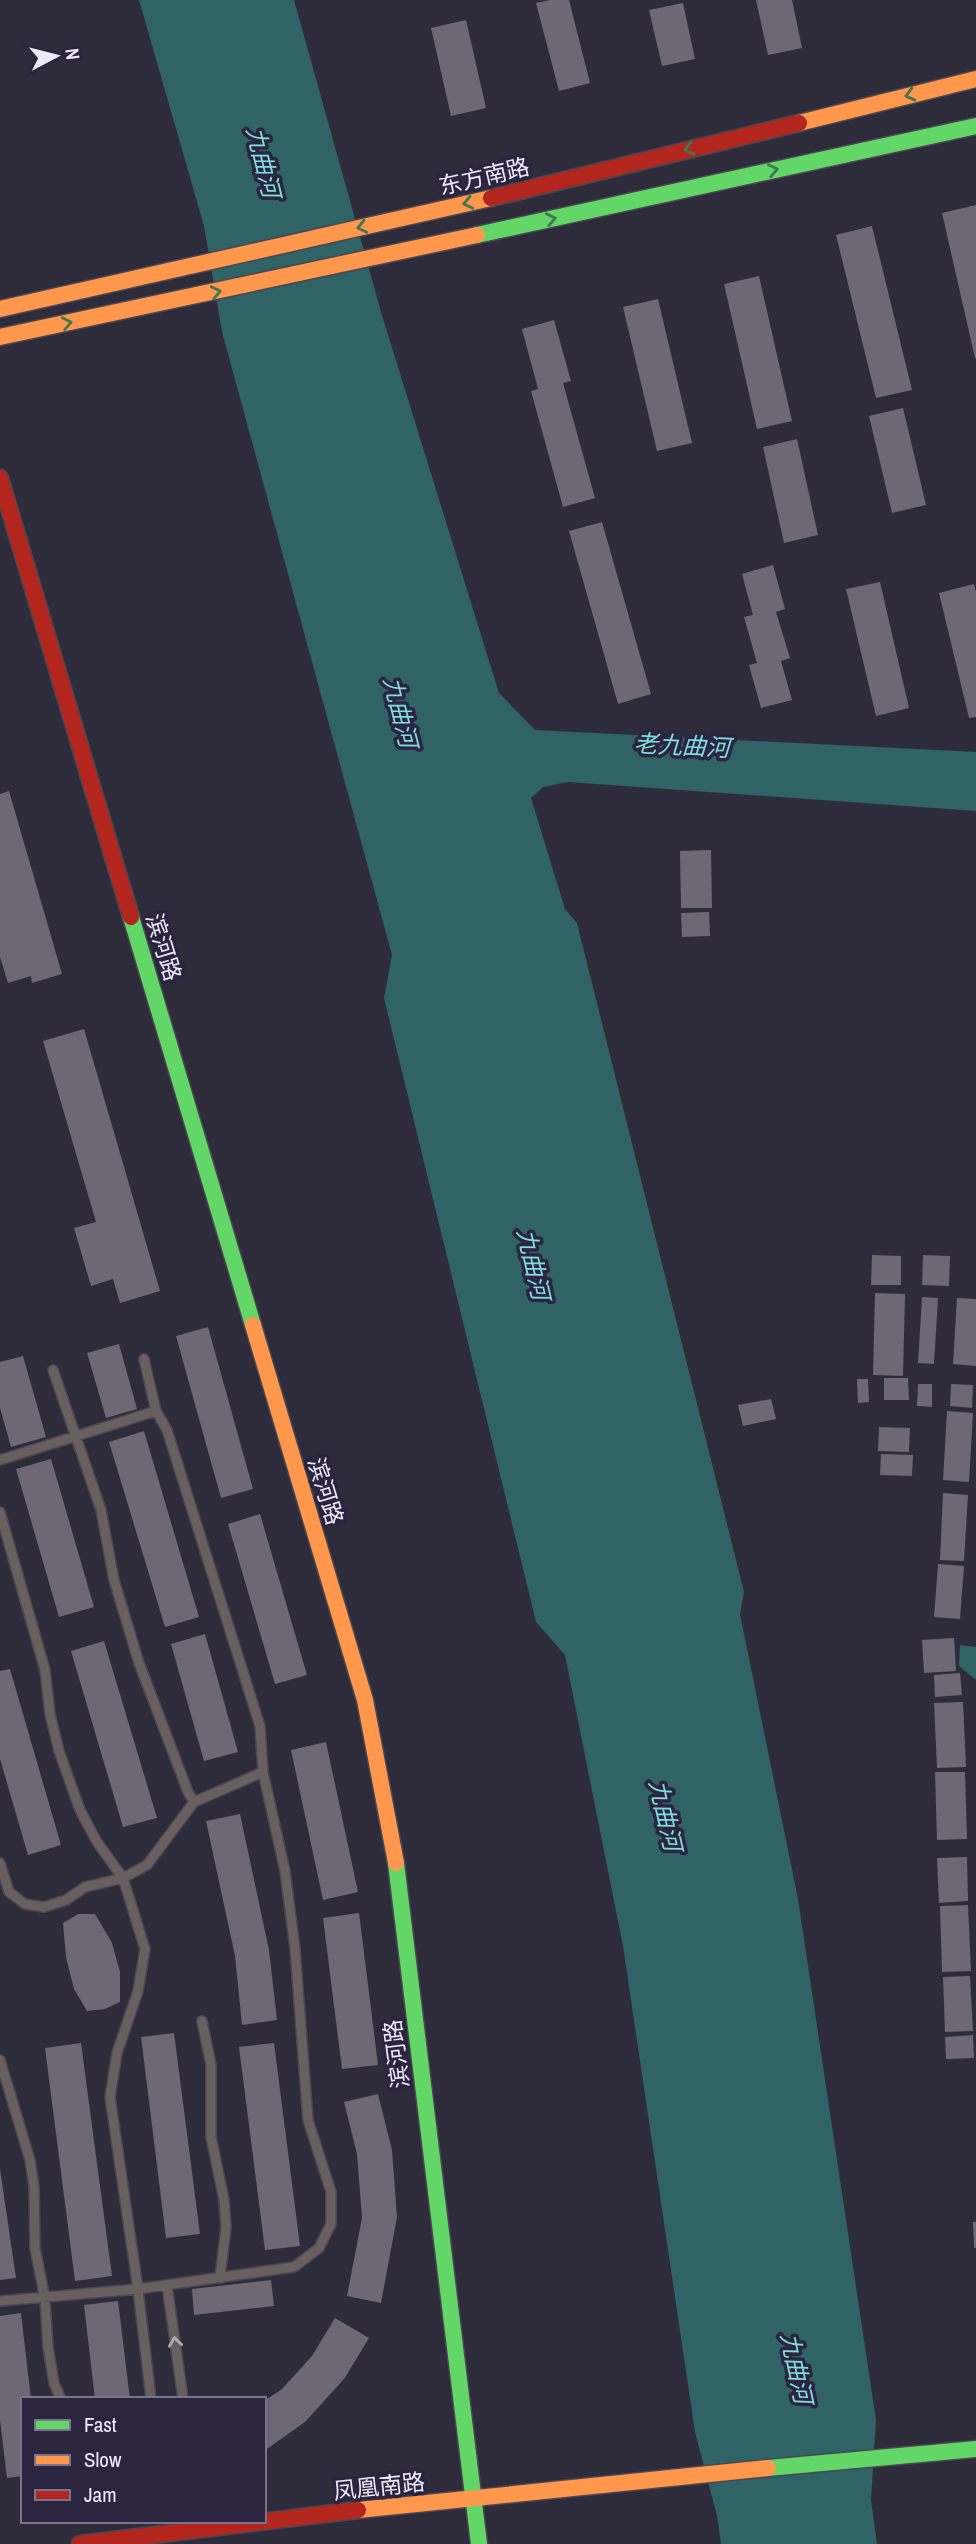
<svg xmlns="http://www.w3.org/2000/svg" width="976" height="2544" font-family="'Archivo Narrow','Noto Sans SC',sans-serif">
	<rect width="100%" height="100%" fill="#2e2b3a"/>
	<!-- water -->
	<path fill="#2f6365" d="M139,0H294L381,312L499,693L535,730L976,752V811L568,782L543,787L531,798L565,909L577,923L744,1592L740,1614L798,1899L876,2420L871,2500L877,2544H721L717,2516L695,2432L623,1946L565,1655L536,1622L384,998L392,955L222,332L204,226Z
		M960,1645L976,1647V1680L959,1666Z"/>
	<!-- building -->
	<path fill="#6e6774" d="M550,0H569L590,83L559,91L536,3Z
		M756,0H792L802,48L768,55Z
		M683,3L695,59L662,66L649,10Z
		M466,20L486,108L451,116L431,28Z
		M976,205V358H975L942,213Z
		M872,226L912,390L876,398L836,235Z
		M759,276L792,421L757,429L724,284Z
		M658,299L692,443L657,451L623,307Z
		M554,320L571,381L563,383L595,498L563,507L531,391L538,389L522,329Z
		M903,408L926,505L892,513L869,416Z
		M797,439L818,535L784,543L763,447Z
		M602,522L651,694L618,704L569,531Z
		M773,565L785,609L776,612L790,658L781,661L792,700L761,708L749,665L757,663L744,617L753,615L742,574Z
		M880,582L909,708L876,716L846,589Z
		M974,584L976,592V717L969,718L939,593Z
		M9,791L62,974L32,983L31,976L8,983L0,957V794Z
		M711,850L712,908H681L680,851Z
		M709,912L710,936L682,937L681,913Z
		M84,1029L160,1291L120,1303L113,1279L91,1286L74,1228L96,1222L43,1041Z
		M872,1255L901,1256V1285H871Z
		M923,1255L950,1256L949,1286L922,1285Z
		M875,1293L905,1294L903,1376L873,1375Z
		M922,1297L938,1298L934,1364L918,1363Z
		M957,1298L976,1299V1366L953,1364Z
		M208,1327L253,1489L221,1498L176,1336Z
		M119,1344L137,1409L106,1418L87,1353Z
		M23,1356L46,1437L11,1447L0,1408V1362Z
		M884,1378H908L909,1400H884Z
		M857,1379H868L869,1402L858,1403Z
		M918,1384H932V1407L917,1406Z
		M951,1384L973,1385L972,1408L950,1406Z
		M771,1399L776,1419L743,1426L738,1405Z
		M947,1411L973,1413L969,1482L943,1480Z
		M879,1427L910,1428L909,1452L878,1451Z
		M144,1431L199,1617L165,1627L109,1442Z
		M881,1454L913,1455L912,1476L880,1475Z
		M51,1459L94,1607L59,1617L16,1469Z
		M943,1493L968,1495L964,1561L940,1560Z
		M260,1514L307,1675L275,1684L228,1524Z
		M938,1564L964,1566L960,1619L934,1617Z
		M205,1634L238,1752L204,1761L171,1644Z
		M954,1638L956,1671L924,1673L922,1640Z
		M104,1641L157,1818L123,1827L71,1651Z
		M10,1669L61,1845L28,1855L0,1759V1671Z
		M960,1673L962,1695L935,1697L934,1675Z
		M963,1702L966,1767L937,1768L934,1703Z
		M326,1742L358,1892L323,1900L291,1750Z
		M935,1772H965L967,1839L937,1840Z
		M240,1814L269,1950L277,2020L242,2025L235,1956L206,1821Z
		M967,1857L968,1901L939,1903L937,1858Z
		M968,1905L971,1971L942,1972L940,1906Z
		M359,1913L378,2065L342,2069L323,1918Z
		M78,1914H95L112,1943L120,1972V2002L105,2009L87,2011L74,1989L66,1957L63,1923Z
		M970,1976L973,2031L945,2032L943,1977Z
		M174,2033L200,2234L166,2238L141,2037Z
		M973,2035L974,2058L946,2059L945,2037Z
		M81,2043L112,2276L75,2281L45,2048Z
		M274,2043L300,2246L265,2250L239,2047Z
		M378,2094L392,2150L397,2217L381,2303L347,2296L362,2218L357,2154L344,2102Z
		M0,2169L16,2278L0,2280Z
		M973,2222H976V2248H974Z
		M271,2280L274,2306L194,2315L192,2289Z
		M118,2301L130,2399H95L84,2305Z
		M21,2313L31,2399H23V2476L7,2478L0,2420V2316Z
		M335,2318L369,2338L344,2379L305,2422L264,2451V2401L282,2389L312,2356Z"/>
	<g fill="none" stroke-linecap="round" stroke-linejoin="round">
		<defs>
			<path id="lane" d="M53,1370L101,1510L114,1580L139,1663L188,1792L194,1802
				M0,1460L156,1411
				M0,1512L45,1670L50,1714L59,1751L80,1810L97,1842L123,1878L145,1949L138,1991L117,2053L110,2097L138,2289L151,2399
				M0,1863L9,1892L25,1904L44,1907L66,1900L85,1887L123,1878L147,1865L194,1802L263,1772
				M202,2021L211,2065V2137L224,2200L226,2227L220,2278
				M0,2060L30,2160L34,2186L35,2248L45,2299L48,2347L54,2383L61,2399
				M167,2285L183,2399
				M0,2301L138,2289L294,2267L319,2248L331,2224V2192L308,2120L295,1949L285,1871L263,1772L260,1726L167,1430L156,1411L144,1359"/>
			<path id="fast" d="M477,235L976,126
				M131,917L253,1325
				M396,1863L479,2544
				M768,2468L976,2449"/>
			<path id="slow" d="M799,123L976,79
				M0,309L491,198
				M0,337L477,235
				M253,1325L365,1700L396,1863
				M358,2510L768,2468"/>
			<path id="jam" d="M491,198L799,123
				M0,478L131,917
				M80,2544L358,2510"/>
		</defs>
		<!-- lane casing -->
		<use href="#lane" stroke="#4a4753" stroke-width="12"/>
		<!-- fast casing -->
		<use href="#fast" stroke="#4a4753" stroke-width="19"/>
		<!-- slow casing -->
		<use href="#slow" stroke="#4a4753" stroke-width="19"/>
		<!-- jam casing -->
		<use href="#jam" stroke="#4a4753" stroke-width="19"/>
		<!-- lane -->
		<use href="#lane" stroke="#685f5e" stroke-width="9"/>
		<!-- fast -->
		<use href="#fast" stroke="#63d668" stroke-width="16"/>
		<!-- slow -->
		<use href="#slow" stroke="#ff974d" stroke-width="16"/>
		<!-- jam -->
		<use href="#jam" stroke="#b3261e" stroke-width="16"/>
	</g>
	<!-- one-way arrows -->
	<defs><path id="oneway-chevron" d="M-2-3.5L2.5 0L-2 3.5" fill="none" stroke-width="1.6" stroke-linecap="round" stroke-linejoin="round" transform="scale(1.75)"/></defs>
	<g stroke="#447552">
		<use href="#oneway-chevron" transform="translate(910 95) rotate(166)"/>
		<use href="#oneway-chevron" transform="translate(689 149) rotate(166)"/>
		<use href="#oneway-chevron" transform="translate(773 170) rotate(-12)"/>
		<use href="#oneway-chevron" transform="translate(468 203) rotate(167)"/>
		<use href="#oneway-chevron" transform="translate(551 219) rotate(-12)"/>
		<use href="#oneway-chevron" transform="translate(362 227) rotate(167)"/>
		<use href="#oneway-chevron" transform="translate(216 292) rotate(-12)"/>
		<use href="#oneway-chevron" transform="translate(67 323) rotate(-11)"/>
	</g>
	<use stroke="#b1abb5" href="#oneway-chevron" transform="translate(175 2342) rotate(-98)"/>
	<g text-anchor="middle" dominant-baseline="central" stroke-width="7" stroke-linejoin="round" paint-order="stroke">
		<!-- street labels -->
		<g font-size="23" fill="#edeafc" stroke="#2b2540">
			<text transform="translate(484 176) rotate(-13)">东方南路</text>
			<text transform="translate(164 947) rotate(73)">滨河路</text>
			<text transform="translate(326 1491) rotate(73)">滨河路</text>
			<text transform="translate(396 2054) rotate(-97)">滨河路</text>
			<text transform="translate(379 2486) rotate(-6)">凤凰南路</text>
		</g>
		<!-- water labels -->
		<g font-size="24" font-style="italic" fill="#7edddd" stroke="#2b2540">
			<text transform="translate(264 162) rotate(76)">九曲河</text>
			<text transform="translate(401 712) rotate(76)">九曲河</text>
			<text transform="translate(682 745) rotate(3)">老九曲河</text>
			<text transform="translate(534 1264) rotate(77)">九曲河</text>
			<text transform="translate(666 1815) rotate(77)">九曲河</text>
			<text transform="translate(797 2368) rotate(78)">九曲河</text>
		</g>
	</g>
	<!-- legend -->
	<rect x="21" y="2397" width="245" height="126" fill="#2b2540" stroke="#79748b" stroke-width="2"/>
	<rect x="35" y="2420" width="35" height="10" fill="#63d668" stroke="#79748b" stroke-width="2"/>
	<text x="84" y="2432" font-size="21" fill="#edeafc">Fast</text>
	<rect x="35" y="2455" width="35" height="10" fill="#ff974d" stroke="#79748b" stroke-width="2"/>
	<text x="84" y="2467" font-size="21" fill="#edeafc">Slow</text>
	<rect x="35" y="2490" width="35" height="10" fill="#b3261e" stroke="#79748b" stroke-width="2"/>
	<text x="84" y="2502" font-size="21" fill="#edeafc">Jam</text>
	<!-- north arrow -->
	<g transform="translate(56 56) rotate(83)" stroke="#2b2540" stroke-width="5" paint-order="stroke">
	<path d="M0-5L12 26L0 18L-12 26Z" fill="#edeafc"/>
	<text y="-10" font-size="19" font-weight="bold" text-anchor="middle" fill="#edeafc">N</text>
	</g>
</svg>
